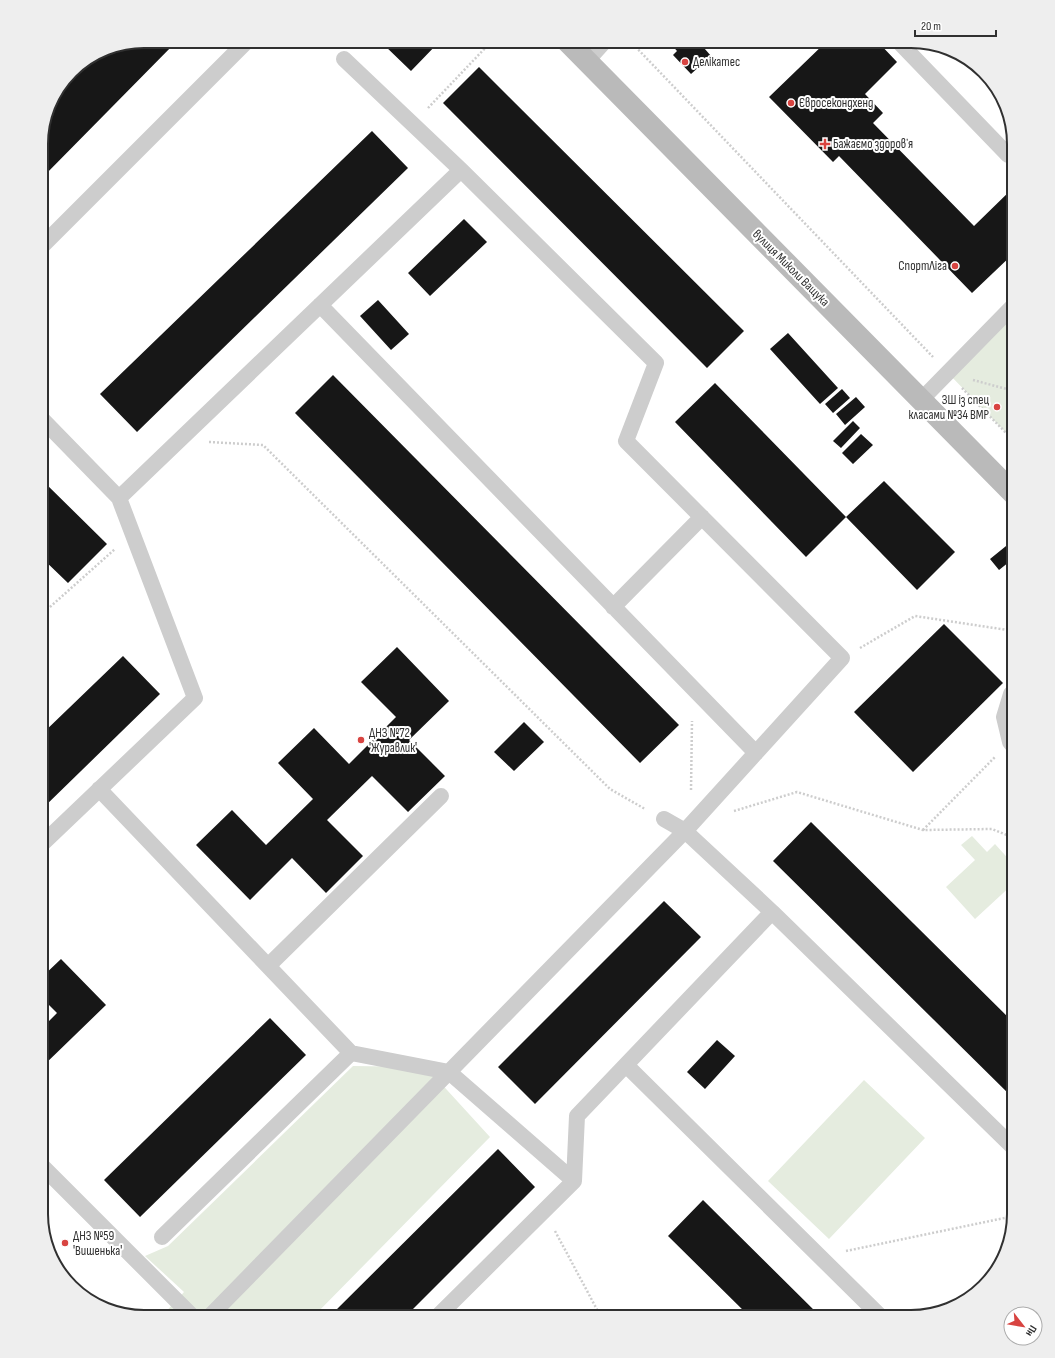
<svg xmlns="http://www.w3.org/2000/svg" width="1055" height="1358" font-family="'Sofia Sans Condensed',sans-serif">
	<rect width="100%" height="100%" fill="#fff"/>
	<!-- green -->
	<path fill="#e5ecdf" d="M1014,305V441L947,372Z
		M972,836L987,852L995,844L1014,865V883L975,919L946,887L975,860L961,845Z
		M353,1066L426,1067L490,1137L313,1317H161L184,1292L145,1256L168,1246Z
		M864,1080L925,1138L829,1239L768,1181Z"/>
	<!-- building -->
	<path fill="#171717" d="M144,41H177L41,179V137L52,98L63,84L86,61L105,49Z
		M371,41H440L411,71L383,44L379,48Z
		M668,41H698L711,56L691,74L673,55L677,51Z
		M827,41H877L897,62L865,94L883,113L873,123L974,226L1014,187V253L972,293L839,156L833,162L769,97Z
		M479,67L744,331L707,368L443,103Z
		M372,131L408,168L137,432L100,394Z
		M464,219L487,242L430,296L408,273Z
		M378,300L409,334L391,350L360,316Z
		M788,333L838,388L820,404L770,349Z
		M333,375L679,725L640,763L295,413Z
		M715,383L846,517L884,481L955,552L917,590L846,517L806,557L675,422Z
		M842,389L850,398L833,413L825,404Z
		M856,397L865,407L845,425L836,414Z
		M853,421L860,428L841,448L833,441Z
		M861,434L873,445L853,464L842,453Z
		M41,479L107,544L68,583L41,557Z
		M1011,542L1014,546V558L999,570L990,559Z
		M1014,564V580L1006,571Z
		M944,624L1003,683L913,772L854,712Z
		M397,647L449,701L409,740L445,776L408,812L372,776L327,820L363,856L326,893L292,858L250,900L196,845L232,810L266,845L313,799L278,763L314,728L349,764L396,717L361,682Z
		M123,656L160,694L41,810V735Z
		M524,722L544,742L514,771L494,752Z
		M811,822L1014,1023V1099L773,861Z
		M664,901L701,937L535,1104L498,1067Z
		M61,959L106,1005L41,1068V1029L57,1013L41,997V978Z
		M270,1018L306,1055L140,1217L104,1180Z
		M717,1040L735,1056L705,1089L687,1072Z
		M498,1149L535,1187L405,1317H329Z
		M703,1200L821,1317H750L668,1236Z"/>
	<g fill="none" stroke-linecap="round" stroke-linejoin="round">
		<!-- path -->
		<path stroke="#cdcdcd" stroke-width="2.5" stroke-dasharray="2 2" stroke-linecap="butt" d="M630,41L933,357
			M428,108L490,43L498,41
			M973,380L1014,391
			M962,388L1014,441
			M209,442L263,445L610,789L645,809
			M41,615L115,549
			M860,648L915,616L1014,631
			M691,790L692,721
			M734,811L797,792L923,830L992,829L1014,838
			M923,830L995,757
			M555,1231L601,1317
			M846,1251L1014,1216"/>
		<!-- lane -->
		<path stroke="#cdcdcd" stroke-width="16" d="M898,41L1008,155L1014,149
			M344,59L461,170L656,363L626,441L842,658L685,831L772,912L1014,1148
			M587,61L605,41
			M41,247L247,41
			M320,305L756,753
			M921,400L1014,305
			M119,498L461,170
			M613,607L702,517
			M1014,747L1010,742L1004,717L1011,694L1014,691
			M99,789L351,1053L162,1237
			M41,845L195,698L119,498L41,418
			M268,966L441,796
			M351,1053L449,1072L574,1181
			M626,1065L881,1317
			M41,1165L193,1317
			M209,1317L685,831L664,819
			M437,1317L574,1181L577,1116L772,912"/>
		<!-- secondary -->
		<path stroke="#bababa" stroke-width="22" d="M567,41L1014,494"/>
	</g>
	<!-- markers -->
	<g fill="#d84441" stroke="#fff" stroke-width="1.5">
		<circle cx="685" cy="62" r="4"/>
		<circle cx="791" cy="103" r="4"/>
		<path d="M823 138h4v4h4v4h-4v4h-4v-4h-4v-4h4z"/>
		<circle cx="955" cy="266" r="4"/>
		<circle cx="997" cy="407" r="4"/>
		<circle cx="361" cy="740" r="4"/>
		<circle cx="65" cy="1243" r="4"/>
	</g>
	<g text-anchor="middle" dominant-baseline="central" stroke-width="4" stroke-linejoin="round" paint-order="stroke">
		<!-- poi labels -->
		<g font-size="13" fill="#303030" stroke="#fff" text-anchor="start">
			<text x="693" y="62">Делікатес</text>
			<text x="799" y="103">Євросекондхенд</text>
			<text x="833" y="144">Бажаємо здоровʼя</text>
			<text x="947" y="266" text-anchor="end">СпортЛіга</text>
			<text x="989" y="400" text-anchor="end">ЗШ із спец<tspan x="989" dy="15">класами №34 ВМР</tspan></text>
			<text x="369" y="733">ДНЗ №72<tspan x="369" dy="15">'Журавлик'</tspan></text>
			<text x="73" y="1236">ДНЗ №59<tspan x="73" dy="15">'Вишенька'</tspan></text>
		</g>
		<!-- street labels -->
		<g font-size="13" fill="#303030" stroke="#fff">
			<text transform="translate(791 268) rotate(45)">вулиця Миколи Ващука</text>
		</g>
	</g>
	<!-- crop -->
	<path d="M0 0H1055V1358H0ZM144 48H911A96 96 0 0 1 1007 144V1214A96 96 0 0 1 911 1310H144A96 96 0 0 1 48 1214V144A96 96 0 0 1 144 48Z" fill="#eee" fill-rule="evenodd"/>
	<path fill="none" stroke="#303030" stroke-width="2" d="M144 48H911A96 96 0 0 1 1007 144V1214A96 96 0 0 1 911 1310H144A96 96 0 0 1 48 1214V144A96 96 0 0 1 144 48Z"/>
	<!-- north arrow -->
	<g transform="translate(1023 1326) rotate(121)"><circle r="19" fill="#ffffff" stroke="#acacac"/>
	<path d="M0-3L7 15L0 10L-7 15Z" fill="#d84441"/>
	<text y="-6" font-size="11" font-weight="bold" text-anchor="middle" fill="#303030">Пн</text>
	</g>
	<!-- scale -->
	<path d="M915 30v6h81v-6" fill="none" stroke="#303030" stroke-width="2"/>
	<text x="921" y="30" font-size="12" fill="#303030" stroke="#ffffff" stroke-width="3" paint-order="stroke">20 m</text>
</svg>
